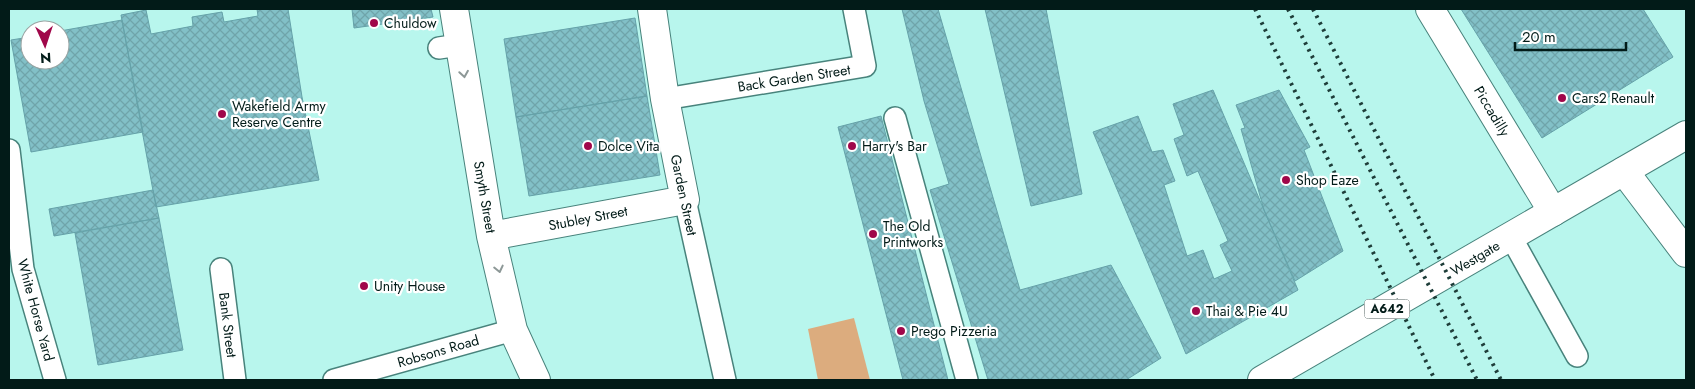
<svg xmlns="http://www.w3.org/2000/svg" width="1695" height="389" font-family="Jost,sans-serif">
	<defs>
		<pattern id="building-cross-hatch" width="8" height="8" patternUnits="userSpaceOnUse" patternTransform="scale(1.25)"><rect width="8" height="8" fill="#82c0c7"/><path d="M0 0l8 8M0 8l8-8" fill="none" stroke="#6fa4aa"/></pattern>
	</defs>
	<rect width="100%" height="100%" fill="#b8f6ed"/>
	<!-- green -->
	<path fill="#dcac7e" d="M854,318L870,380H818L808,329Z"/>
	<!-- building -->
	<path fill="url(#building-cross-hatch)" stroke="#65a2a9" d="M257,9H288L302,97L319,180L156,207L121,15L146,10L151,34L193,26L192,17L222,12L224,22L258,16Z
		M352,9H431L433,17L354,28Z
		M902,9H938L1020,290L1111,265L1161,358L1126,380H988L930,190L949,184L924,101Z
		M985,9H1046L1082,194L1031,206Z
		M1461,9H1643L1673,57L1542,138Z
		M635,18L647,96L516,117L504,39Z
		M122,20L143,132L31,152L11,40L30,37V60H60V31Z
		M1213,90L1298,290L1186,354L1093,132L1138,116L1152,152L1163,150L1175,181L1164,185L1187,256L1203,250L1214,279L1232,271L1220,245L1228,241L1198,171L1187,176L1174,139L1184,135L1173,104Z
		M1279,90L1310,147L1304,150L1343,251L1295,281L1264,210L1241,129L1245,128L1236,105Z
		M647,96L660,175L529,196L516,117Z
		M881,116L948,380H903L838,127Z
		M153,190L159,218L54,236L49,209Z
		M159,218L183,350L98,365L75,233Z"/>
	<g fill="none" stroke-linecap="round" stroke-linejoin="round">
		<defs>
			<path id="lane" d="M439,48L459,45
				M665,99L865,66L854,9
				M895,118L967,380
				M9,150L23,269L55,380
				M685,200L725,380
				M1511,237L1577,356
				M221,269L235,380
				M334,380L513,330"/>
			<path id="street" d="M454,9L491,236L513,330L536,380
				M1430,9L1553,212
				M1624,171L1686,253
				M491,236L685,200L665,99L652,9"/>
			<path id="primary" d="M1262,380L1686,135"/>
		</defs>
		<!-- lane casing -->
		<use href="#lane" stroke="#48837c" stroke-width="24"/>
		<!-- street casing -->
		<use href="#street" stroke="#48837c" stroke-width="30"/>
		<!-- primary casing -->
		<use href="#primary" stroke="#48837c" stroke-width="30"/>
		<!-- lane -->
		<use href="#lane" stroke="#fff" stroke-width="21"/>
		<!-- street -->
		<use href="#street" stroke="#fff" stroke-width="28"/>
		<!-- primary -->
		<use href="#primary" stroke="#fff" stroke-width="28"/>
		<!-- rail -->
		<path stroke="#1e3d39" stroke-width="4" stroke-dasharray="2.5 5" stroke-linecap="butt" d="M1255,9L1435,380
			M1288,9L1477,380
			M1313,9L1501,380"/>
	</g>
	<!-- one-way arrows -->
	<defs><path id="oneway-chevron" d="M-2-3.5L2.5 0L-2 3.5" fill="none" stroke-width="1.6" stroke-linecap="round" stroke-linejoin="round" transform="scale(1.25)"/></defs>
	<g stroke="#8d9897">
		<use href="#oneway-chevron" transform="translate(464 74) rotate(81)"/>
		<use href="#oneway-chevron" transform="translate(499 269) rotate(77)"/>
	</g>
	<!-- markers -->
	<g fill="#a0074a" stroke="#fff" stroke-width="2">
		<circle cx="374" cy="23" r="5"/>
		<circle cx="1562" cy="98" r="5"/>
		<circle cx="222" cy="114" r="5"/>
		<circle cx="588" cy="146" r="5"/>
		<circle cx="852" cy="146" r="5"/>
		<circle cx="1286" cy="180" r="5"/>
		<circle cx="873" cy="234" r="5"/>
		<circle cx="364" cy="286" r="5"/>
		<circle cx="1196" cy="311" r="5"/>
		<circle cx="901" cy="331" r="5"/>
	</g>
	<g text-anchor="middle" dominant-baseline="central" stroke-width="4.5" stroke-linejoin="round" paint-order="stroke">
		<!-- shield labels -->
		<rect fill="#fff" stroke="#4e5f5d" stroke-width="1" x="1364.5" y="299.5" width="45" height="19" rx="4"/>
		<g font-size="12" font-weight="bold" fill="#021b18">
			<text x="1387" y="309">A642</text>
		</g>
		<!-- poi labels -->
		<g font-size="14" fill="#021b18" stroke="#fff" text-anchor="start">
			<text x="384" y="23">Chuldow</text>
			<text x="1572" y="98">Cars2 Renault</text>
			<text x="232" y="106">Wakefield Army<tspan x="232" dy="16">Reserve Centre</tspan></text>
			<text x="598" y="146">Dolce Vita</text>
			<text x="862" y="146">Harry's Bar</text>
			<text x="1296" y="180">Shop Eaze</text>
			<text x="883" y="226">The Old<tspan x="883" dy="16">Printworks</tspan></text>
			<text x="374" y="286">Unity House</text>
			<text x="1206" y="311">Thai &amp; Pie 4U</text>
			<text x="911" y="331">Prego Pizzeria</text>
		</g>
		<!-- street labels -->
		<g font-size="14" fill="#021b18" stroke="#fff">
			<text transform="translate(794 78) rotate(-9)">Back Garden Street</text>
			<text transform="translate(1492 111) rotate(59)">Piccadilly</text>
			<text transform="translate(684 195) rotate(78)">Garden Street</text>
			<text transform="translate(485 197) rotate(80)">Smyth Street</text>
			<text transform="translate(588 218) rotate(-11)">Stubley Street</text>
			<text transform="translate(1475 258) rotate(-31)">Westgate</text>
			<text transform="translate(36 310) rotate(75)">White Horse Yard</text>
			<text transform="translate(228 325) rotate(83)">Bank Street</text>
			<text transform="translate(438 351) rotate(-16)">Robsons Road</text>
		</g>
	</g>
	<!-- border -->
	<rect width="1695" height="389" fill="none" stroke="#021b18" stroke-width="20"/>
	<!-- north arrow -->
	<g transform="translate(45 45) rotate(177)"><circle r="24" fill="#ffffff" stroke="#9aa4a3"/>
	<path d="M0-4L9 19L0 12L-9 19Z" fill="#a0074a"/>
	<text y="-8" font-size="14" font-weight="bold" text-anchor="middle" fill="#021b18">N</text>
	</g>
	<!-- scale -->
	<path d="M1515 42v8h111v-8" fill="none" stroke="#021b18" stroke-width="2.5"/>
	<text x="1522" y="42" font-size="15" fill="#021b18" stroke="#ffffff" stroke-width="4" paint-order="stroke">20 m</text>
</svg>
